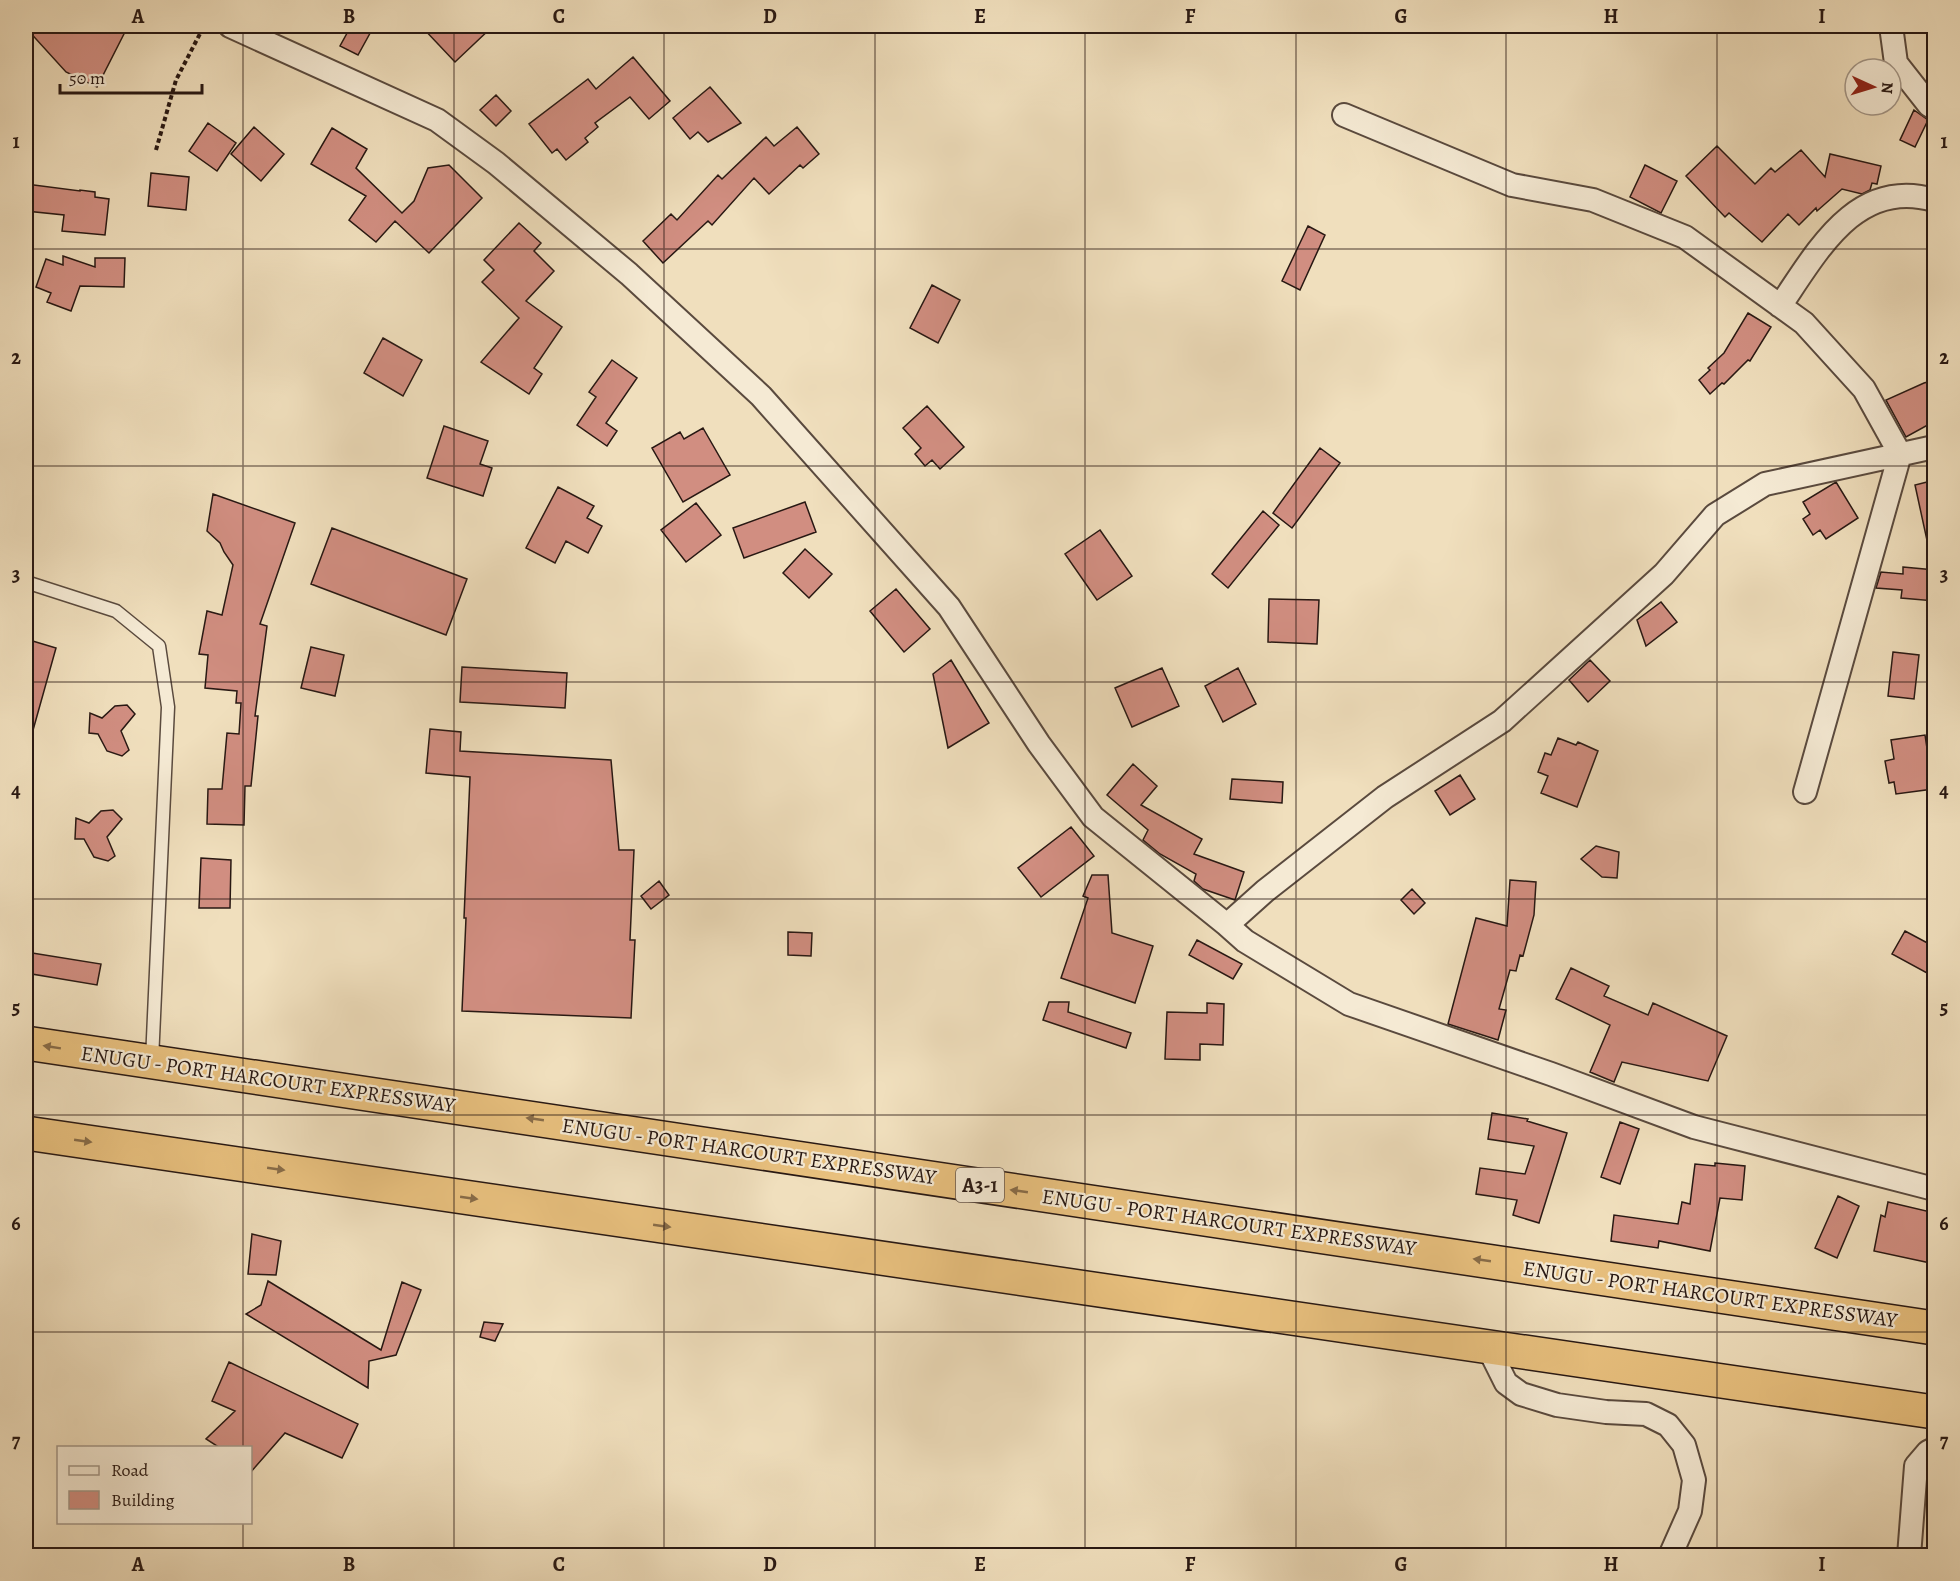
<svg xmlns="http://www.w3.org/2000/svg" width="1960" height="1581" font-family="Alegreya,serif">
	<rect width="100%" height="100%" fill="#f0dfbd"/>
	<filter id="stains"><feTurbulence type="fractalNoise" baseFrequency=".00333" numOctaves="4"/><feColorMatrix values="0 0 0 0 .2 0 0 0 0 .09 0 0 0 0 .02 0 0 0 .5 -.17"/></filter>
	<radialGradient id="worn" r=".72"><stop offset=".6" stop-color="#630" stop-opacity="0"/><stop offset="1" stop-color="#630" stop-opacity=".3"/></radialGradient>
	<!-- building -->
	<path fill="#d18e81" stroke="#281813" stroke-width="1.5" d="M26,26H128L97,87L66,72L26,28Z
		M351,26H374L358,55L340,46Z
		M421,26H493L455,62Z
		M633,57L670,101L649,119L630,97L595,123L598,127L585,138L588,142L566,160L557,149L552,153L529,124L588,79L596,89Z
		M710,87L741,123L708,142L698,132L690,139L673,118Z
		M496,95L511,111L496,126L480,110Z
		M1914,110L1928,120L1915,147L1900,140Z
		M208,123L236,143L217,171L189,151Z
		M254,127L284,154L261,181L231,154Z
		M797,127L819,154L803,168L800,165L769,194L754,178L712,225L708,221L663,263L643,241L671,214L677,220L718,175L722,179L766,137L774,146Z
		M332,128L367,149L356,168L402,213L414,201L428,168L449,165L482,198L429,253L395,221L376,242L349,220L366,196L311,164Z
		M1717,146L1755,184L1771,168L1775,172L1801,150L1825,177L1830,154L1881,166L1877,184L1872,183L1870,190L1862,194L1842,189L1817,211L1816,208L1799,225L1788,214L1762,242L1729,213L1725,217L1686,176Z
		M1645,165L1677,181L1661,213L1630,197Z
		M151,173L189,177L186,210L148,206Z
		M26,184L80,191V190L95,192V197L109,199L105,235L62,231L64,215L26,211Z
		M519,223L541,243L534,251L554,271L526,301L562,327L534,368L542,374L529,394L481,362L519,318L482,282L494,270L484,260Z
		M1308,226L1325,235L1300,290L1282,281Z
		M63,256L95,267V258H125L124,287L80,286L71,311L47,302L51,293L36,287L46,259L63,265Z
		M932,285L960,300L938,343L910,328Z
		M1748,313L1771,327L1750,361L1748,360L1724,384L1722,383L1710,394L1699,380L1710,370L1708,368L1724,353Z
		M383,338L422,360L403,396L364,373Z
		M612,360L637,378L606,423L617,431L607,446L577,425L596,397L589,392Z
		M1935,380V421L1906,437L1886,400L1924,383Z
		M927,406L964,447L940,469L932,460L925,466L915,454L921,448L903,428Z
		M444,426L488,441L480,464L492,468L483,496L427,478Z
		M703,428L730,475L683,502L652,448L680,432L684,439Z
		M1320,448L1340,463L1292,528L1273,513Z
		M1935,480V544L1928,545L1915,485Z
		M1836,482L1858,518L1826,539L1820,530L1813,535L1803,519L1810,514L1803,502Z
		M558,487L594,506L587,518L602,526L588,553L566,541L555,563L526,548Z
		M213,494L295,523L260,624L267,626L255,716H258L251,786H245L244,825L207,824L208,789H222L227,733L239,734L241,703H236L237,691L205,688L208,655L199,654L207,611L222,615L233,565L224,552L220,543L207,531Z
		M805,502L816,532L744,558L733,528Z
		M696,503L721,535L686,562L661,530Z
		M1263,511L1279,525L1228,588L1212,574Z
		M332,528L467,579L446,635L311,584Z
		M1100,530L1132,576L1097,600L1065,554Z
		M805,549L832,574L809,598L783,573Z
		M1903,567L1935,570V601L1901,598L1902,590L1876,588L1881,572L1903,574Z
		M896,589L930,629L904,652L870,611Z
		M1269,599L1319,600L1317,644L1268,642Z
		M1661,602L1677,622L1646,646L1637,620Z
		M26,639L56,648L30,741H26Z
		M311,647L344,655L335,696L301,688Z
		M1893,652L1919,655L1914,699L1888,696Z
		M951,660L989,723L948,748L933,674Z
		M1590,660L1610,681L1588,702L1569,680Z
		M462,667L567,673L565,708L460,702Z
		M1162,668L1179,706L1132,727L1115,688Z
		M1238,668L1256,704L1223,722L1205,686Z
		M127,705L135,714L121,731L129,750L122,756L107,751L98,734L89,733L90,713L102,718L115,706Z
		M430,729L461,732L460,751L611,760L619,850H634L630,940H635L631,1018L462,1011L466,918H464L470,777L426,773Z
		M1925,735L1933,789L1896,794L1894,782L1889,783L1885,761L1894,759L1891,740Z
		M1558,738L1576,745L1578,742L1598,751L1577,807L1541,793L1548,776L1538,772L1545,753L1551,755Z
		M1133,764L1157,786L1141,805L1202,839L1194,854L1244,872L1235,900L1203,889L1194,881L1196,874L1160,854L1143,840L1148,830L1107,795Z
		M1460,775L1475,799L1450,815L1435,791Z
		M1232,779L1283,782L1282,803L1230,799Z
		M113,810L122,819L107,837L115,856L108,861L94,857L84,839H75L76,818L89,823L101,811Z
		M1071,827L1094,856L1041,897L1018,868Z
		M1596,846L1619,852L1617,878L1602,877L1581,859Z
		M201,858L231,860L230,908H199Z
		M1092,875H1108L1112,933L1153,946L1135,1003L1061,978L1088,898L1083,896Z
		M1510,880L1536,882L1534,915L1523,956L1520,955L1516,971L1510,970L1499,1009L1506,1010L1498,1040L1448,1024L1476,918L1507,926Z
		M659,881L669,895L651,909L641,896Z
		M1412,889L1425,903L1414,914L1401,900Z
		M1905,931L1935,947V959L1927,973L1892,954Z
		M788,932L812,933L811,956L788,955Z
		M1197,940L1242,964L1233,979L1189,955Z
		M26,952L101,964L97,985L26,973Z
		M1571,968L1609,986L1604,996L1648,1015L1653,1003L1727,1036L1708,1081L1622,1062L1614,1082L1590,1072L1610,1025L1556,999Z
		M1049,1002H1069L1068,1012L1131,1033L1126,1048L1043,1020Z
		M1207,1003L1224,1004L1223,1045L1200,1044V1060L1165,1059L1167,1012L1207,1013Z
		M1492,1113L1528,1119L1527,1121L1567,1133L1539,1223L1513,1215L1517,1200L1476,1194L1480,1168L1525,1174L1534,1146L1488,1139Z
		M1620,1122L1639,1129L1620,1184L1601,1177Z
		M1715,1163L1745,1166L1742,1200L1720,1198L1710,1251L1659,1241L1658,1248L1611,1241L1614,1215L1678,1224L1682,1202L1690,1204L1695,1164L1715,1166Z
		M1838,1196L1859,1206L1837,1258L1815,1248Z
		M1888,1202L1935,1213V1264L1874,1251L1881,1215L1885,1217Z
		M252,1234L281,1241L276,1275L248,1274Z
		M268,1281L381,1350L402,1282L421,1290L396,1355L369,1361L368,1388L246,1314L261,1305Z
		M484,1322L503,1324L495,1341L480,1337Z
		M229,1362L358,1424L342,1458L285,1433L250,1473V1448H220L206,1439L235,1411L212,1401Z"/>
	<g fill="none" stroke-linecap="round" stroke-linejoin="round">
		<defs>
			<path id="service" d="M26,582L116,611L159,646L168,707L152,1060"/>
			<path id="minor" d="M230,26L437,120L496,163L629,274L761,396L949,607L1039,744L1093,817L1227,925L1245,941L1349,1004L1551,1074L1694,1127L1934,1189
				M1891,26L1896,63L1929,105L1934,108
				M1344,115L1512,185L1593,200L1685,237L1804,323L1864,389L1900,454L1805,792
				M1780,306C1817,252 1856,177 1934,200
				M1227,925L1265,891L1385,797L1502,721L1664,574L1715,515L1765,484L1934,447
				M1488,1347L1506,1383L1521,1394L1557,1405L1606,1412L1646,1414L1668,1425L1684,1445L1694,1480L1690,1511L1670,1556
				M1909,1556L1916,1466L1928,1452L1934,1449"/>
			<path id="trunk" d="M26,1043L1934,1328
				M26,1133L1934,1412"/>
		</defs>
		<!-- service casing -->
		<use href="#service" stroke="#5a4a3e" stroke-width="15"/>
		<!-- minor casing -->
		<use href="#minor" stroke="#5a4a3e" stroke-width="26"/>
		<!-- trunk casing -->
		<use href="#trunk" stroke="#281813" stroke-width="36"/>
		<!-- path -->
		<path stroke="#281813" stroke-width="4" stroke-dasharray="4.5 3" stroke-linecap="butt" d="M156,150L176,80L204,26"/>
		<!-- service -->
		<use href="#service" stroke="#f5ead4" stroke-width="12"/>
		<!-- minor -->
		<use href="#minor" stroke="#f5ead4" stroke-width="22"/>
		<!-- trunk -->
		<use href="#trunk" stroke="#e8c07e" stroke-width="33"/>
	</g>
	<!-- one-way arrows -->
	<defs><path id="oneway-solid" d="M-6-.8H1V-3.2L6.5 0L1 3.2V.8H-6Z" transform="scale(1.5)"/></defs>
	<g fill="#886c48">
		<use href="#oneway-solid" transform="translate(52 1047) rotate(-171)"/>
		<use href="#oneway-solid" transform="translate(535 1119) rotate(-172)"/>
		<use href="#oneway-solid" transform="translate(83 1141) rotate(8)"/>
		<use href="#oneway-solid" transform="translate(276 1169) rotate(8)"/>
		<use href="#oneway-solid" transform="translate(1019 1191) rotate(-172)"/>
		<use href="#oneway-solid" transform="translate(469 1198) rotate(8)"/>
		<use href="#oneway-solid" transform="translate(662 1226) rotate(8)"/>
		<use href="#oneway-solid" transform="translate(1482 1260) rotate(-172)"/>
	</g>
	<!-- grid -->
	<path fill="none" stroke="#281813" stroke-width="1.5" stroke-opacity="0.55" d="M243,26V1448M454,26V1556M664,26V1556M875,26V1556M1085,26V1556M1296,26V1556M1506,26V1556M1717,26V1556M26,249H1934M26,466H1934M26,682H1934M26,899H1934M26,1115H1934M26,1332H1934M243,1522V1556"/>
	<g text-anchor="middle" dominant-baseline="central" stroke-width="4.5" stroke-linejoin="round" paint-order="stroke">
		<!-- shield labels -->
		<rect fill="#f5ead4" stroke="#66574d" stroke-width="1.5" x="956" y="1168" width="48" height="34" rx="4.5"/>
		<g font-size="20" font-weight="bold" fill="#281813">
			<text x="980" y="1185">A3-1</text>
		</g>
		<!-- street labels -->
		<g font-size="21" fill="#281813" stroke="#f5ead4">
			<text transform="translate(268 1079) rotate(8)">ENUGU - PORT HARCOURT EXPRESSWAY</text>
			<text transform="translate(749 1151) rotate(8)">ENUGU - PORT HARCOURT EXPRESSWAY</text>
			<text transform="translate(1229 1222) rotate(8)">ENUGU - PORT HARCOURT EXPRESSWAY</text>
			<text transform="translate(1710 1294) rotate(8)">ENUGU - PORT HARCOURT EXPRESSWAY</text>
		</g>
	</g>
	<!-- margin -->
	<rect width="1960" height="1581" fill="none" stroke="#f0dfbd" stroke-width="66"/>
	<!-- legend -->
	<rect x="57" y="1446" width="195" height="78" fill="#f5ead4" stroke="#a39687" stroke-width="1.5"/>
	<rect x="69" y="1466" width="30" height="9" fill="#f5ead4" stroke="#a39687" stroke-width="1.5"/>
	<text x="111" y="1476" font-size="18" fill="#281813">Road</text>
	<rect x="69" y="1491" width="30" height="18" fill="#d18e81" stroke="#a39687" stroke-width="1.5"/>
	<text x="111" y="1506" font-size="18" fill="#281813">Building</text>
	<!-- north arrow -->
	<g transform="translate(1873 87) rotate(94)"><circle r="28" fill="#f5ead4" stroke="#a39687" stroke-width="1.5"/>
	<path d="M0-4.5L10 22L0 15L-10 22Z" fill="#8f2418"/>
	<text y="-9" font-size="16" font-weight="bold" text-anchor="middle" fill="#281813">N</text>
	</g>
	<!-- scale -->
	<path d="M60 84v9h142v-9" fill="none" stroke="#281813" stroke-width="3"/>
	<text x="69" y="84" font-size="18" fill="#281813" stroke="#f5ead4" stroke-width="4.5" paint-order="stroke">50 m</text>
	<rect x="33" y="33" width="1894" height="1515" fill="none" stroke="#281813" stroke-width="2"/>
	<g font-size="20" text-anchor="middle" font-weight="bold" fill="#281813">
		<text x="138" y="23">A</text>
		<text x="349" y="23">B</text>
		<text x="559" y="23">C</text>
		<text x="770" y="23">D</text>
		<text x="980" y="23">E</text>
		<text x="1190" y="23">F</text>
		<text x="1401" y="23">G</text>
		<text x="1611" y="23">H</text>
		<text x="1822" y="23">I</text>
		<text x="16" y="148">1</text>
		<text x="1944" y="148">1</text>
		<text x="16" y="364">2</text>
		<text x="1944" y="364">2</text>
		<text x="16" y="581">3</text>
		<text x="1944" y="581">3</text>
		<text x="16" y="797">4</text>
		<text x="1944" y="797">4</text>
		<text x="16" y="1014">5</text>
		<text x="1944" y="1014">5</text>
		<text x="16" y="1230">6</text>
		<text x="1944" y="1230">6</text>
		<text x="16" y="1447">7</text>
		<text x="1944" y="1447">7</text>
		<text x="138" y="1571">A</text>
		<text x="349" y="1571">B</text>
		<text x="559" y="1571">C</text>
		<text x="770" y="1571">D</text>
		<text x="980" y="1571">E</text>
		<text x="1190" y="1571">F</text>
		<text x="1401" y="1571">G</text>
		<text x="1611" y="1571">H</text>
		<text x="1822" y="1571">I</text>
	</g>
	<rect width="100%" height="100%" filter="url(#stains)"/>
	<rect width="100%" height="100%" fill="url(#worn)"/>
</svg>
